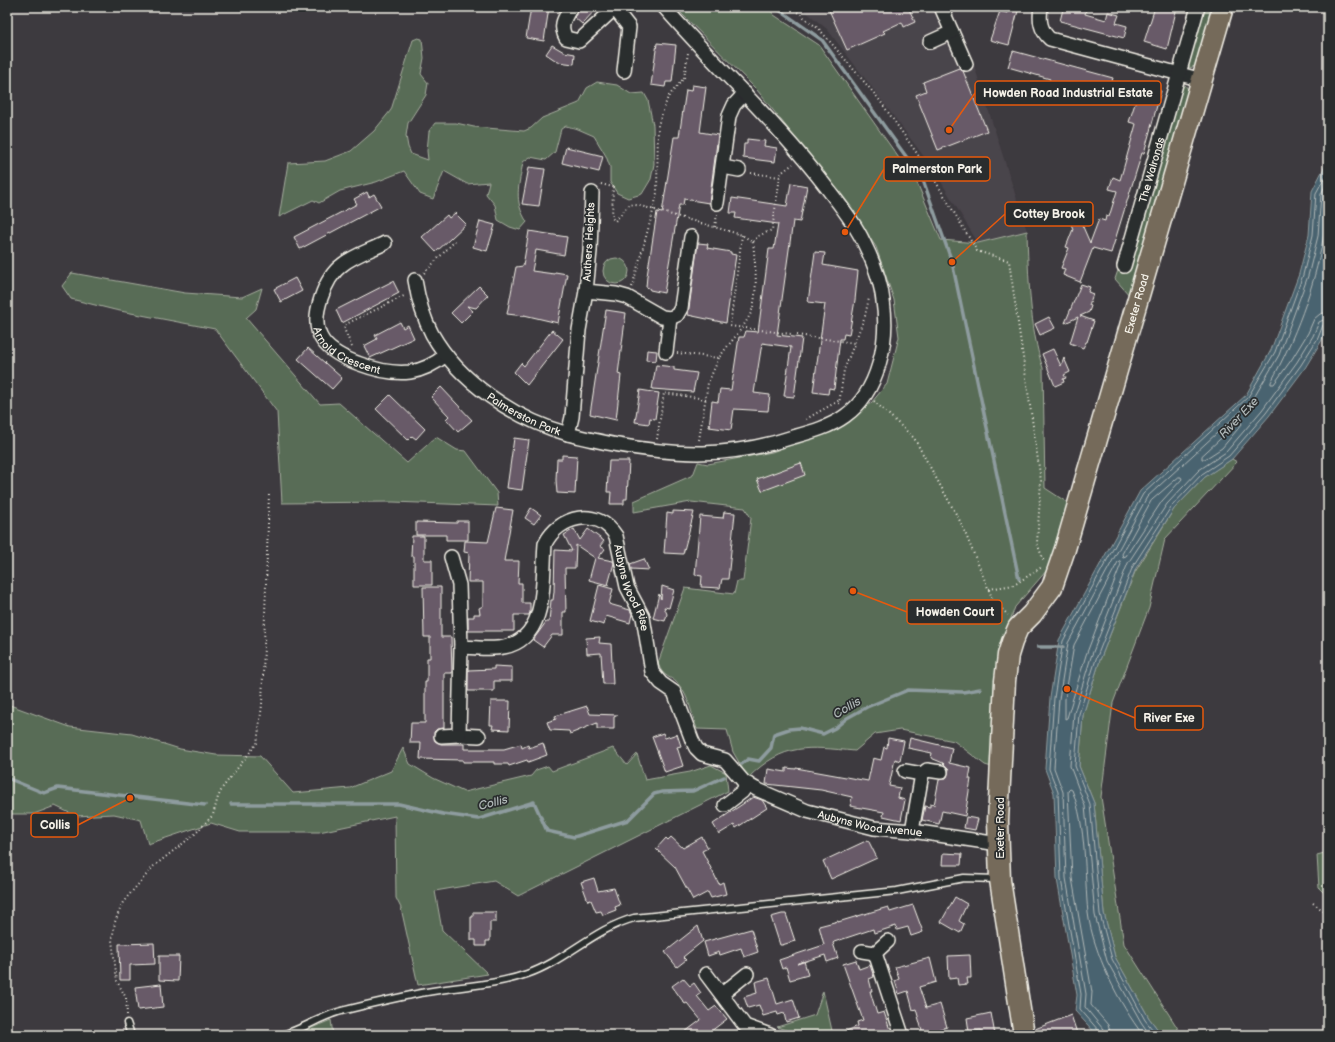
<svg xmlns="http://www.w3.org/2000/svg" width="1335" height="1042" font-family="'Balsamiq Sans',sans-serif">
	<rect width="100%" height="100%" fill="#3d3a3f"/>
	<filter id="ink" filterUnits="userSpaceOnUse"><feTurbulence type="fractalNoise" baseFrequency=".025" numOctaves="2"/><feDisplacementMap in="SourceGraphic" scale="8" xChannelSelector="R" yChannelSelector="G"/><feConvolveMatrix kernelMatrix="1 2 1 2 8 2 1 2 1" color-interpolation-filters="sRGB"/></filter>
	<g filter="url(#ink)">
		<!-- built -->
		<path fill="#4a444b" d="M800,7H949L972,59L1027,231L978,243L934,170L867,81L827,29Z"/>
		<!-- green -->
		<path fill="#596c56" stroke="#a6ae9f" d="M675,7H768L774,15L819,45L918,185L941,240L978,243L1027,231C1028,271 1030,332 1043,368L1045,488L1068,503L1054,562L1015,607L1001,646L995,768L985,765L954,741L900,730L875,734L855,751C808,747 784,742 748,778L733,752L727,730L697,729C692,715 689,697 679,685C671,675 663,679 658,663L685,588L734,594L737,581H743L751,518L745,508L691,502L634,512V501L693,475L698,462L708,464L772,452L834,429L871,403L887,384L899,337L894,300L876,247L841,195L757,90Z
			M1202,7H1216L1197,65L1190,68L1187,64Z
			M418,38L422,39L424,58L421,74L428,83L426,95L408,123L406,136L408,147L411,154L428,160L427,151L429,131L435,123H456L474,127L524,131L531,128L542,118L579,103L587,88L597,82L617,85L631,94L644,93L648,100L653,125L654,164L651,179L642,194L628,198L617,193L610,182V167L606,156L594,136L578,129L566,126L561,129L555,152L546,160L530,157L523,162C519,186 513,200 527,222L520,230L510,227L498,220L495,205L486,194L489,182L467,184L444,171L433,199L420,194L404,171L376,182L340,191L319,203L313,200L279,217L288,163L325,161L351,151L374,131L391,110L413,40Z
			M1185,85L1191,93L1130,296L1115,279L1182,86Z
			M603 271a13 13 0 1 1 26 0a13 13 0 1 1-26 0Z
			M72,273L185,293L242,297L262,288L256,309L246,318L320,404L339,403L407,463L436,437L457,450L466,451L497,493L498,506L393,502L282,503L277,412L215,329L115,310L71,299L62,286Z
			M1232,459L1237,462L1165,539L1149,608L1113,703L1101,797L1124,944L1182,1035H1162L1149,1018L1115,957L1104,913L1094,803L1079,766L1083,715L1100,660L1135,572L1174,509L1205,477Z
			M7,704L70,727L132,734L180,749L216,755L260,756L293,793L350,788L391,771L403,748L410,764L433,778L464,792L531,776L536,770L548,766L552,771L613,748L627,765L637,754L645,780L690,772L711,765L726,773L728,791L518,896L494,881L435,891L442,930L488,974L418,985L401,908L396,898L395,816L319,832H240L211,823L148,844L141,820L114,814L76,816L55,806L34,814H7Z
			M1328,852V897L1319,888L1317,855Z
			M823,991L833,1035H799L777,1027L815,1015Z
			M331,1020L333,1035H294L297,1034Z"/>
		<!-- water -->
		<path fill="#4a636f" stroke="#8e9c9f" d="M1328,160V322L1322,340L1305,368L1269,416L1232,459L1205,477L1174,509L1136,568L1100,660L1083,715L1079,766L1094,803L1104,913L1115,957L1149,1018L1162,1035H1097L1075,1011L1077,995L1057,879L1054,793L1045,769L1050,698L1059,640L1140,491L1246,395L1271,350L1299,274L1309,235L1312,191Z"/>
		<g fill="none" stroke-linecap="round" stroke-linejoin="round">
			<!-- shore -->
			<path stroke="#b0b8b8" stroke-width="1" d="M1328,193C1323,207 1326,224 1323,239C1314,288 1295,338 1271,382V384H1274L1292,359L1308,333L1314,319L1320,314L1328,312
				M1239,422H1241L1242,424L1222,448L1205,459H1202V456Z
				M1179,477H1181L1182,479L1162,501L1126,556L1123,557L1122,554L1151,501Z
				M1120,561L1121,564L1086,655L1067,718L1065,719V699L1074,645L1118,562Z
				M1100,1035L1099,1031L1080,1009L1081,994L1061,879L1058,792L1049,769L1054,698L1063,641L1143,494L1248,397L1275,352L1303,275L1313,235L1316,193L1328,171
				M1105,1035L1103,1029L1085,1007L1086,994L1066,878L1063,792L1054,768L1059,699L1068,643L1147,497L1252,401L1279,355L1308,276L1318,236L1321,194L1328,180
				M1111,1035L1108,1025L1091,1005L1092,992L1072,878L1068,791L1070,789L1072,790C1087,827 1084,874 1088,913C1093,952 1119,1004 1143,1035
				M1150,1035L1141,1022L1107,961L1095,915L1085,806L1070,766L1074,713L1091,657L1128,563L1167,504L1199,470L1226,452L1262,410L1297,362L1313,336L1319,322L1328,318
				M1157,1035L1145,1020L1112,959L1100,914L1090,804L1075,766L1079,714L1096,659L1133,566L1171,507L1202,474L1229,456L1266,413L1301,365L1318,338L1323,325L1328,323"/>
			<!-- stream -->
			<path stroke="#8e9c9f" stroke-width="3.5" d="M775,7L822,40L923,180L952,262L1019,579
				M1038,647H1063
				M742,764L748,759L759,761L771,748L774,734L789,729L800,728L823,734L835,728L847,718L867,707L908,690L963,692L980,689
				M7,778L44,793L58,788L205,805
				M231,804H399L443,814L479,819L534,802L547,831L574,837L628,820L654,794L662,792L693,791L724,777"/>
		</g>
		<!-- building -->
		<path fill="#685a68" stroke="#f4f1e8" d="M531,7H549L544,41L526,38Z
			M582,7H598L582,24L574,17Z
			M836,7H908L915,22L904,27L902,22L883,31L885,33L847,50L829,10Z
			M1009,7H1019L1009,45L990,40L1000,11L1007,13Z
			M1075,7H1087L1085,14L1106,20L1108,12L1119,15L1116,23L1127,26L1124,38L1060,21L1063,9L1074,11Z
			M1155,7H1177L1167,49L1144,42Z
			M657,43L676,45L672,82H666L665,87L651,85Z
			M552,45L564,52L575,54L574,64L558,62L546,54Z
			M1013,51L1113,78L1109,91L1098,87L1096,94L1049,82L1050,79L1008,67Z
			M959,68L963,71L987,131L938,150L916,95L926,91L923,82Z
			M692,85L706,87L700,132L718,135L709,203L684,199L683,205H679L664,293L650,290L649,288L646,287L647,276L657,212L662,213L674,137H679L686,90L691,91Z
			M1141,85L1161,91L1144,153H1142L1111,253L1093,248L1080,282L1063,275L1065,269L1061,268L1069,248L1066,247L1073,229L1071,224L1080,220L1090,243L1099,219L1105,221L1106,216L1109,217L1117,191L1109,189L1113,177L1120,180L1123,170L1136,124L1129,122Z
			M747,139L765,141L764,146L777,148L775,162L743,158L744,144H747Z
			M566,147L603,156L599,172L562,163Z
			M529,167L545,169L539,206L522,204Z
			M791,183L807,186L800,222L793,221L777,335L802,338L794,397L784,396L791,347L762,343L754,393L770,395L768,411L734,409L731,430L709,427L712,401L718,402L720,389L731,390L739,337H744L746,331L758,332L769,249H774L778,224L735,218L736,213H730L732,198L787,206Z
			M367,192L369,197L374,194L381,206L300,249L294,237L357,204L354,199Z
			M455,213L466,224L436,252L422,237L447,215L449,218Z
			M480,221L495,225L487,251L473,247Z
			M529,231L567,237L564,255L536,250L532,271L554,274L555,272L567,274L558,323L524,315V316L507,314L516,267L523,266Z
			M698,243L708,244L707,248L731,252V254L736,255L726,323L688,315Z
			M815,252L825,253L823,265L858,271L855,300L849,335L844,334L843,339H840L834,389L829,388L828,394L813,392L825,304L808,302Z
			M295,278L302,291L281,302L274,289Z
			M393,281L399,293L342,323L336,310Z
			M1081,284L1090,287L1088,292L1093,294L1089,305L1091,306L1089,312L1080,316L1094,321L1087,342H1086L1083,348L1070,343L1078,317L1065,323Z
			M479,286L488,295L476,308L467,306L473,311L461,323L451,313Z
			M606,310L626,313L618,374L621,375L616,420L590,414Z
			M1049,317L1055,328L1040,335L1035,324Z
			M400,322L403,328L408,325L414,338L370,358L364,346L377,339L375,335Z
			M552,330L563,339L527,385L514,372L521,363L524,366Z
			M308,348L342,378L332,389L298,359Z
			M1053,349L1061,366L1064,358L1070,372L1064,375L1066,378L1063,379L1064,382L1055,386L1042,354Z
			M647,350L657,351L656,361L646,360Z
			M656,365L674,367V370L697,373L693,392L652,389Z
			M441,387L472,420L458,432L446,419L449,416L431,397Z
			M640,390L659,393L655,419L650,418L649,424L635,422Z
			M390,395L425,429L416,439L412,436L408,440L376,409Z
			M514,438L529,440L522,490L507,488Z
			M562,455L577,456L575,494L557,493L556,480L557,459H562Z
			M609,461H629L627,499H624V504H610L611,492H607Z
			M801,463L805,475L762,491L757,479Z
			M496,508L513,510L504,561H519L518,583H522V603H530V612L529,615H514V631H468V617H474V614H480L479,608L483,606V582H468L469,553L464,552L465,541L488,542Z
			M531,508L541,515L534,524L525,518Z
			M673,511L694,512L683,554L664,553L667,513L673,514Z
			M724,512L735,513L728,579H722L720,588L701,587L702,576L695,575L700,516L723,518Z
			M457,521H468V540H446V535H416V522L457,523Z
			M574,529L580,540L588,529L604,541L600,546L605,549L598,558L613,561L614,563L608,585L589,580L595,558L576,545L575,568H565L566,612H563V635H552L543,647L533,640L546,622H549L551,600H553L554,592L555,550L572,551L564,535Z
			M412,536H424V560H432V585H414V556H411Z
			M644,559L649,570L631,569L630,564Z
			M599,585L613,589L609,604L630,610L632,614L630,623L606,616L604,625L590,621Z
			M662,586L674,590L669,608L664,607L667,614L665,621L653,618L659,594L661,599Z
			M423,587H441V637H451L452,673H444V728L437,729L434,732L435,741L441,744H464V749H504L521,744L522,748L528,745L529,748L543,743L547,755L528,762L527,760L509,766L508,764H494V762H463V760L420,759L421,743H410L411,723H425V682H427V658H430V637H424Z
			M600,637L599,643L611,644L613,684H603L601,653L587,654L586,638Z
			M494,666L512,667V681H494V691H468V670L494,669Z
			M491,701H510L509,730L492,729L493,725H490Z
			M587,706L590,714L618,715L614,717V729H597V723L570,734L569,731L550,730L547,722L556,719L555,716Z
			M663,733L665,738L677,734L681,746L677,747L683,766L665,772L652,737Z
			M888,738L904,741L900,761L895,759L889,786L900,788L898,798L905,800L901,820L883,816L884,812L850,806L852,797L821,790L766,784L768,769L786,772V768L796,769V768L868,781L873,758L881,760L884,747L887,748Z
			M910,738L952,748L949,763L971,768L969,779H971L965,816L942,811L939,824L922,820L925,806L930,807V804L934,805L939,780L947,777L949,769L943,763L931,758L932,753L908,748Z
			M753,797L762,800L767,808L736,828L734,825L719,834L713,824Z
			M966,817L978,819L975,830L964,828Z
			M671,837L683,848L702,837L708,848L702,851L719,884L723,882L726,894L711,898L708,892L693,900L675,867L656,849L666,838L668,840Z
			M868,840L877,858L831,879L823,861Z
			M943,853L962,854L961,865H942Z
			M594,878L598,891L614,888L620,905L615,907L616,910L603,915L601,911L596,912L591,900L588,901L581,882Z
			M955,897L967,904L959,921L964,924L960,933L941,922Z
			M913,905L923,932L911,936L908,927L897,930L896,926L874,933L873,929L834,942L833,943L838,958L827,962L825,955L797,964L804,961L808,975L790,980L786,967L782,969L779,960L824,945L819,926L838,921V922L888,907L890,912Z
			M473,912H496V922H490V941H486V946H476V940H471V917H473Z
			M782,914H786L795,941L782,945H780L771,917Z
			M698,926L703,941L683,957L686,960L677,967L665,952Z
			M751,929L758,952L744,957L741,948L720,955L719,952L708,956L704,942Z
			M154,943L155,964L130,965V980H120L119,944Z
			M970,955L971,978H967L968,984L958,985L957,978L949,979L948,956Z
			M159,956H179L178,981L159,980Z
			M930,958L936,982L919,987L926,1008L940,1004L947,1027L923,1034L916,1009L913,1010L908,991L899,994L895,981L899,979L895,967Z
			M856,960L859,969L870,965L874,977L869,979L872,991H870L877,1014L884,1012L891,1033L886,1035H837L858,1026L857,1022L863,1020L843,964Z
			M683,978L690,986L694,983L701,993L697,996L709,1011L716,1006L727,1019L706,1035H681L701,1020L687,1003L685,1004L672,986Z
			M769,978L777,1004L793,999L799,1018L786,1022L784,1013L778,1015L777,1012L763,1016L759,1005L748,1008L744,997L757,993L755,982Z
			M161,984L163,1007L138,1010L135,987Z
			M991,1013L995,1035H982L981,1030L969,1032L967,1018Z
			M1071,1015L1077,1033L1071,1035H1035V1029Z"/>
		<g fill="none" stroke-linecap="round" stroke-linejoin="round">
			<defs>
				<path id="service" d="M127,1023L131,1035
					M282,1035C301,1030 318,1018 338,1012C360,1006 388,1000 411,995C449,986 490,987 527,974C565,961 594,929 634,918L897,891L964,878L996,879"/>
				<g id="minor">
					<path d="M571,7C564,19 559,25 566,38L579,41L616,7"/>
					<path d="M941,7L966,64"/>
					<path d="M1041,7C1039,20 1040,30 1050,39L1202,80"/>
					<path d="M615,9L629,27L624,71"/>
					<path d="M930,42L952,32"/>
					<path d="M723,167L739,170"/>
					<path d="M592,193L590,251L586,291L616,294L627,297L662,317L670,318L677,315L681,308L691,237"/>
					<path d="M717,203L729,116L734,105L745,93"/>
					<path id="s1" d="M385,243C371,250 354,255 342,265C331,273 325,286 321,298C308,336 326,352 360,364C376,370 393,374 410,372C424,370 436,363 446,355"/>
					<path id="s2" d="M1124,266L1198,7"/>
					<path id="s3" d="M415,280C418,299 423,317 432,334C459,382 515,419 568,434C583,438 598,441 613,444C677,456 730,458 793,437C811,432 830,427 845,416C879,392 889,340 883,301C881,281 873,261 864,243C855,223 840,205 827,188C778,123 717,68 664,7"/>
					<path d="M666,352L670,318"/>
					<path d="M568,434L572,417L579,330L586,291"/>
					<path id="s4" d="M451,557L459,585L461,647C475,647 490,650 504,647C549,638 542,579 545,544C559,515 598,507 616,536L627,587L643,617L652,672L661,683L674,692L692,740L696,748L702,754L725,760L744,782L756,789L807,811L874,828L912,831L999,844"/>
					<path d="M461,647L459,735L479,736"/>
					<path d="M441,736L459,735"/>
					<path d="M905,771L922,774L927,770L941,772"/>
					<path d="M725,805L742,792L748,784"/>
					<path d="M912,831L922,774"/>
					<path d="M862,951L875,953L888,941"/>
					<path d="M875,953L902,1035"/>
					<path d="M706,974L745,1026L770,1035"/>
					<path d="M722,994L747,974"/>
				</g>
				<g id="primary">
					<path id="s5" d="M1024,1035L1000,880L998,821L1005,681L1008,655L1012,642L1018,628L1032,614L1052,587L1065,549L1223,7"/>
				</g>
			</defs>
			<!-- service casing -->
			<use href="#service" stroke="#f4f1e8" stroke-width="9"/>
			<!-- minor casing -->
			<use href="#minor" stroke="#f4f1e8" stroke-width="16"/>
			<!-- primary casing -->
			<use href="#primary" stroke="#f4f1e8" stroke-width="23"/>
			<!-- path -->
			<path stroke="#f4f1e8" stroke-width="2" stroke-dasharray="1 3" stroke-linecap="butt" d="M791,7L820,30L878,98L930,172L977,251L1009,261L1041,481L1037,543L1044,562
				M751,173L780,177L781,173L793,164
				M601,184L613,187L612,218L615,221L630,204L641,206L742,235L753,242L758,236L772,230L780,177
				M715,227L717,214
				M742,235L730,326L791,334
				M424,273L455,241
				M632,287L654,208L657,193L658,125L668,97L684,78L688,53
				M797,335L854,343
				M352,347L344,329L346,324L406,295
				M677,353L719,358C728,344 749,323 753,307C758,286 755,263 753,242
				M874,401L914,438L961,523L993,600L1008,615
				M839,404L844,370L865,316L869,298
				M806,419L840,400
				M657,439L664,393L706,399
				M699,440L708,383L719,358
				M989,589L1014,585L1042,567
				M1313,903L1328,914
				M127,1015L126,998L117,981L112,940L115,922L123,902L154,866L195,834L213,815L218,797L223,787L257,743L262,705L269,493"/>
			<!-- service -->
			<use href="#service" stroke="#2a2d2e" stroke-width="6"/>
			<!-- minor -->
			<use href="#minor" stroke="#2a2d2e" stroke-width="13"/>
			<!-- primary -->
			<use href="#primary" stroke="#746a5a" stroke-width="20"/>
		</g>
	</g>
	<g text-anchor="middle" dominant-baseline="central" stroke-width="3.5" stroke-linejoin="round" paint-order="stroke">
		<!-- street labels -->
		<g font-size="11" fill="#f4f1e8" stroke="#2a2d2e">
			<text stroke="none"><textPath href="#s2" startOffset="100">The Walronds</textPath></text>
			<text transform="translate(589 242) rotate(-87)">Authers Heights</text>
			<text stroke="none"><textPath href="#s5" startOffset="760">Exeter Road</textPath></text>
			<text stroke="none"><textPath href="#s1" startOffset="158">Arnold Crescent</textPath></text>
			<text stroke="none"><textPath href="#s3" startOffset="181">Palmerston Park</textPath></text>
			<text stroke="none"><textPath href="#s4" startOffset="397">Aubyns Wood Rise</textPath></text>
			<text stroke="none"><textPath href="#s4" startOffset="770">Aubyns Wood Avenue</textPath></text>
			<text transform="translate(1000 828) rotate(-90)">Exeter Road</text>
		</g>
		<!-- water labels -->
		<g font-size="12" font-style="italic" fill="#b0b8b8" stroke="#2a2d2e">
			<text transform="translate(1239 418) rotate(-47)">River Exe</text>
			<text transform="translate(847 708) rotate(-31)">Collis</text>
			<text transform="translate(493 803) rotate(-14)">Collis</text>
		</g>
	</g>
	<!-- callouts -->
	<path fill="none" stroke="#e8590c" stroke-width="1.5" d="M949 130L975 93M845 232L884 169M952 262L1005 214M853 591L907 612M1067 689L1135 718M130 798L78 825"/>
	<g fill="#e8590c" stroke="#2a2d2e" stroke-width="1.5">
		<circle cx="949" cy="130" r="4"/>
		<circle cx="845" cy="232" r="4"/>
		<circle cx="952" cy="262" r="4"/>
		<circle cx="853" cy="591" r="4"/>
		<circle cx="1067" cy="689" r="4"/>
		<circle cx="130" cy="798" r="4"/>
	</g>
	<g fill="#2a2d2e" stroke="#e8590c" stroke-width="1.5">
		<rect x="975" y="81" width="186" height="24" rx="4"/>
		<rect x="884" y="157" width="106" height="24" rx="4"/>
		<rect x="1005" y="202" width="88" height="24" rx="4"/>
		<rect x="907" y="600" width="95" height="24" rx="4"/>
		<rect x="1135" y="706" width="68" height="24" rx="4"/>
		<rect x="31" y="813" width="47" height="24" rx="4"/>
	</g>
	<g font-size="12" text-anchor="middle" font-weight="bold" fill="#f4f1e8">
		<text x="1068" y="97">Howden Road Industrial Estate</text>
		<text x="937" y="173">Palmerston Park</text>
		<text x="1049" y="218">Cottey Brook</text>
		<text x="955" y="616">Howden Court</text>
		<text x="1169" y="722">River Exe</text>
		<text x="55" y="829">Collis</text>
	</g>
	<!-- margin -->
	<rect width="1335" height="1042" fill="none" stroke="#2a2d2e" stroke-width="24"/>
	<rect x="12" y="12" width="1311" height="1018" fill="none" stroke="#f4f1e8" stroke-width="1.5" filter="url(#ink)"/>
</svg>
